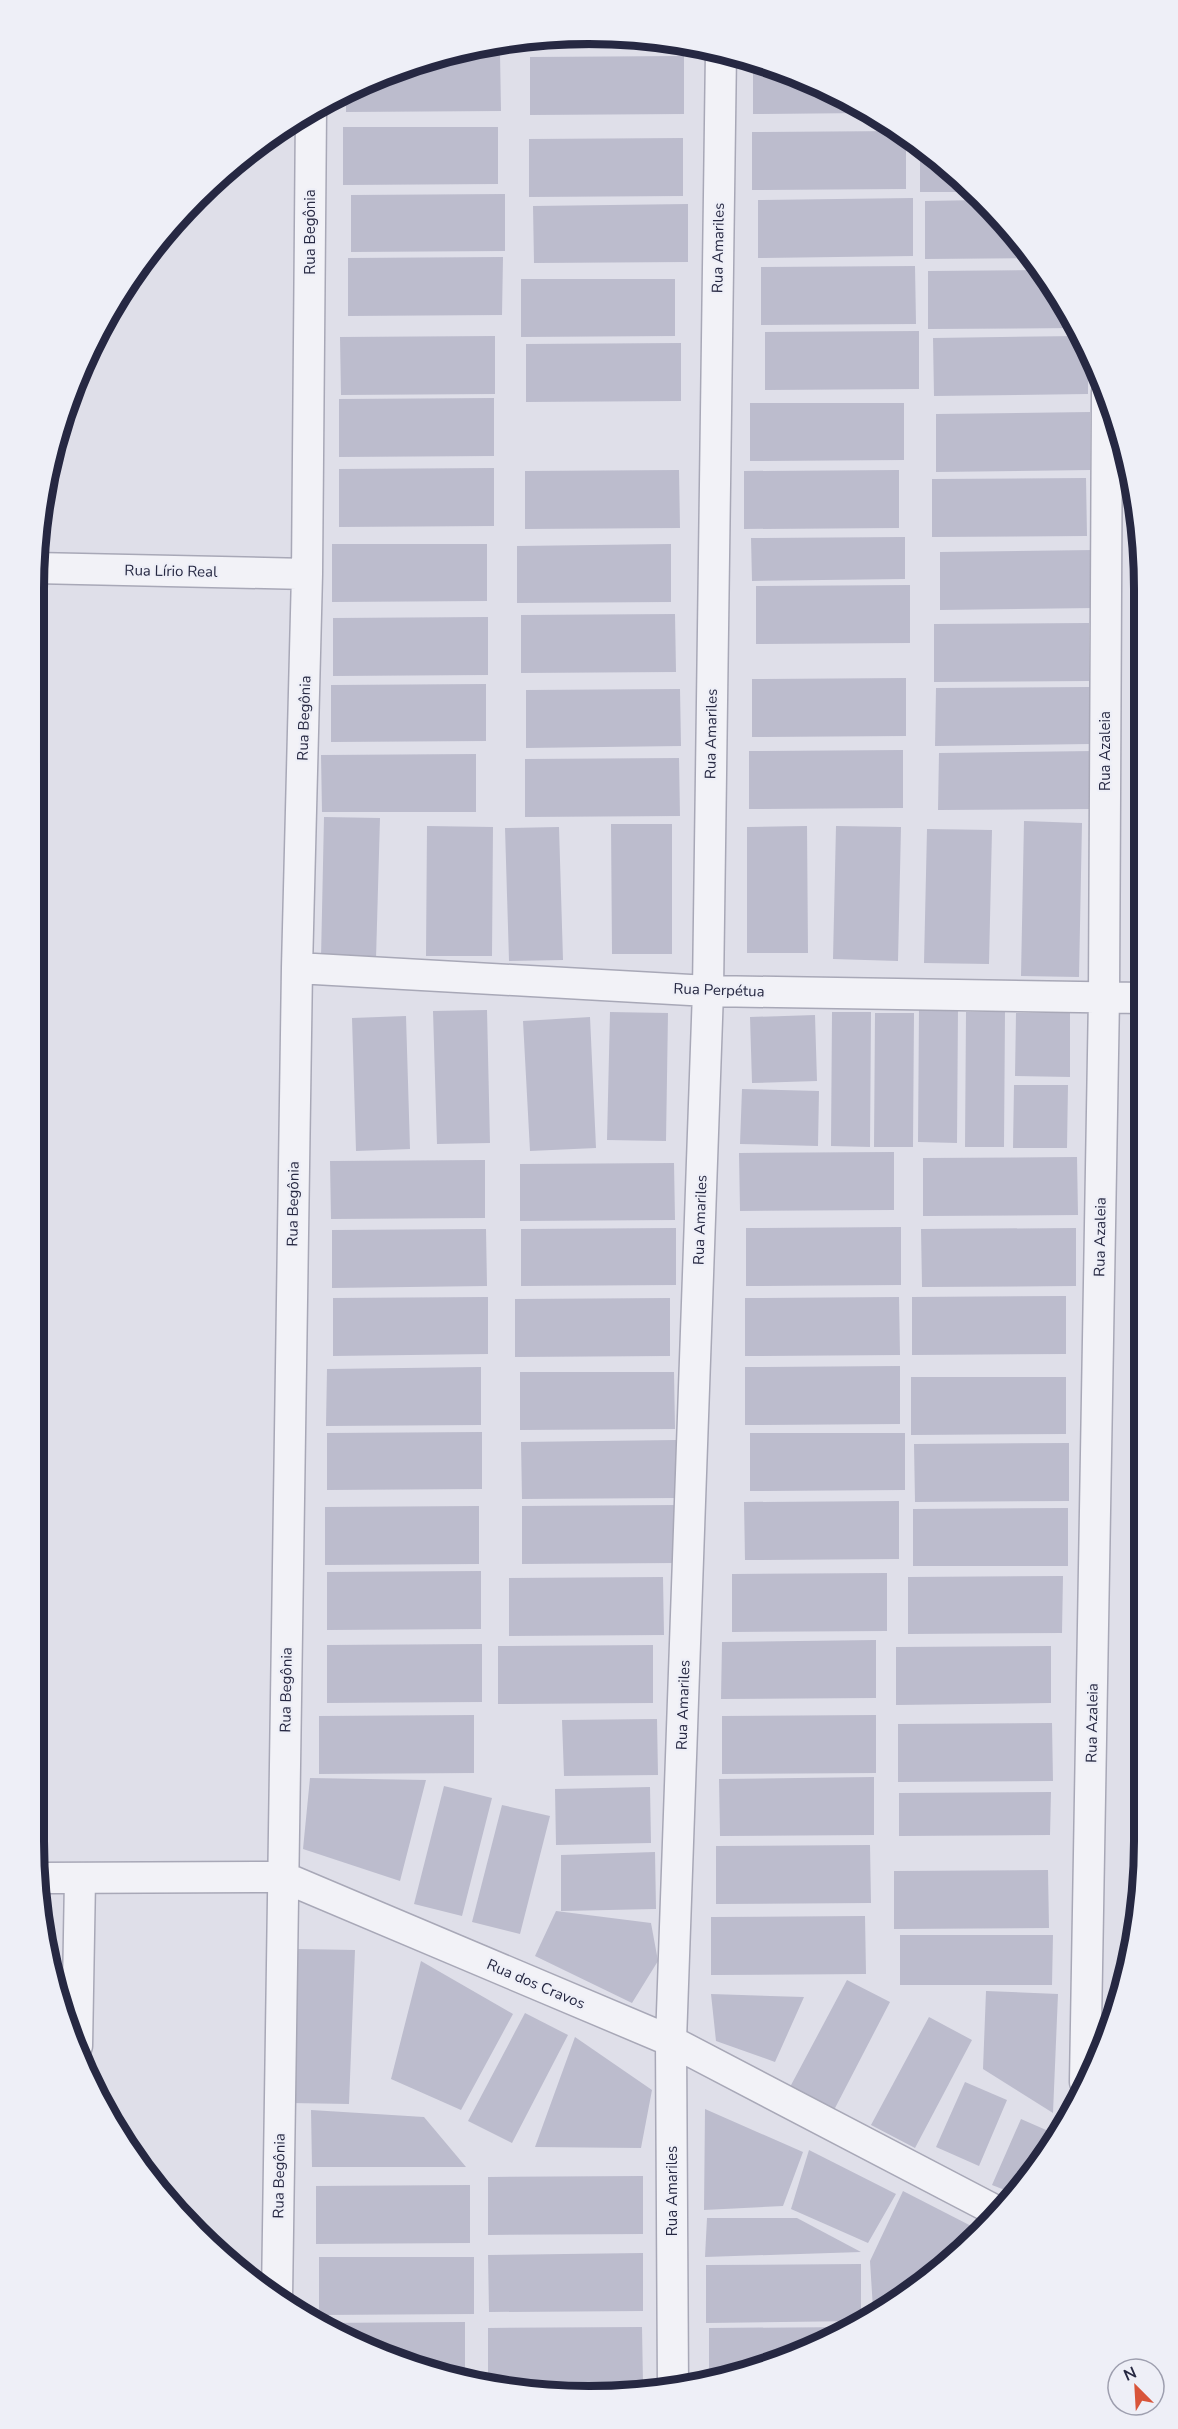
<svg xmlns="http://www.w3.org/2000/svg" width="1178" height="2429" font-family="'Nunito Sans',sans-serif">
	<rect width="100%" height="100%" fill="#dfdfe9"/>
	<!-- building -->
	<path fill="#bcbccd" d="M589,33L680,42V48L526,49V39Z
		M449,53H500L501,111L346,112V92L377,75Z
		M684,56V114L530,115V57Z
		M753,60L802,75L867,113L753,114Z
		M343,127H498V184L343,185Z
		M898,131L906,136V189L752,190V132Z
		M683,138V196L529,197V139Z
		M920,143L928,148L971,192H920Z
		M505,194V251L351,252V195Z
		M913,198V256L758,258V200Z
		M980,200L1030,251L1034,258L925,259V201Z
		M688,204V262L534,263L533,206Z
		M503,257L502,315L348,316V258Z
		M915,266L916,324L761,325V267Z
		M1042,270L1075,328L928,329V271Z
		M521,279H675V336L521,337Z
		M919,331V389L765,390V332Z
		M495,336V394L341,395L340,337Z
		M1080,336L1088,351V394L934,396L933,338Z
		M681,343V401L526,402V344Z
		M494,398V456L339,457V399Z
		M750,403H904V460L750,461Z
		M1090,412V470L936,472V414Z
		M494,468V526L339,527V469Z
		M679,470L680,528L525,529V471Z
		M899,470V528L744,529V471Z
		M1086,478L1087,536L932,537V479Z
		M905,537V579L752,581L751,538Z
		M332,544H487V601L332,602Z
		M671,544V602L517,603V546Z
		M1094,550V608L940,610V552Z
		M910,585V643L756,644V586Z
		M675,614L676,672L521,673V615Z
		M488,617V675L333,676V618Z
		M1089,623V681L934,682V624Z
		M906,678V736L752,737V679Z
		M486,684V741L331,742V685Z
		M1090,687V744L935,746L936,688Z
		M680,689L681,746L526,748V690Z
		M903,750V808L749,809V751Z
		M1093,751V809L938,810L939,753Z
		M476,754V812H322L321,755Z
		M679,758L680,816L525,817V759Z
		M324,817L380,818L376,959L321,958Z
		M1024,821L1082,823L1079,977L1021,976Z
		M611,824H672V954H612Z
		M427,826L493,827L492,956H426Z
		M807,826L808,953H747V827Z
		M836,826L901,827L898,961L833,959Z
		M559,827L563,960L509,961L505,828Z
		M927,829L992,830L989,964L924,963Z
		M919,1008H958L957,1143L918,1142Z
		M487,1010L490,1143L437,1144L433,1011Z
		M610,1012L668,1013L666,1141L607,1140Z
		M832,1012H871L870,1147L831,1146Z
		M966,1012H1005L1004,1147H965Z
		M875,1013H914L913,1147H874Z
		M1016,1013H1070V1077L1015,1076Z
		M815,1015L817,1081L752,1083L750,1017Z
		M406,1016L410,1149L356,1151L352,1018Z
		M590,1017L596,1148L530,1151L523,1021Z
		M1014,1085H1068L1067,1148H1013Z
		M742,1089L819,1091L818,1146L740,1144Z
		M894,1152V1210L740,1211L739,1153Z
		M1077,1157L1078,1215L923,1216V1158Z
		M485,1160V1218L331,1219L330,1161Z
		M674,1163L675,1220L520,1221V1164Z
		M901,1227V1285L746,1286V1228Z
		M676,1228V1285L521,1286V1229Z
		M1076,1228V1286L922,1287L921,1229Z
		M486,1229L487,1286L332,1288V1230Z
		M1066,1296V1354L912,1355V1297Z
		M488,1297V1354L333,1356V1298Z
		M899,1297L900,1355L745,1356V1298Z
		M670,1298V1356L515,1357V1299Z
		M900,1366V1424L745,1425V1367Z
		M481,1367V1425L326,1426L327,1369Z
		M520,1372H674L675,1429L520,1430Z
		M911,1377H1066V1434L911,1435Z
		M482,1432V1489L327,1490V1433Z
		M750,1433H905V1490L750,1491Z
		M676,1440V1498L522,1499L521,1442Z
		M1069,1443V1501L915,1502L914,1444Z
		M899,1501V1559L745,1560L744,1502Z
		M677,1505V1563L522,1564V1506Z
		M479,1506V1564L325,1565V1507Z
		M1068,1508V1566H913V1509Z
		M481,1571V1629L327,1630V1572Z
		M887,1573V1631L732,1632V1574Z
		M1063,1576L1062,1633L908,1634V1577Z
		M663,1577L664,1635L509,1636V1578Z
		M876,1640V1698L721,1699L722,1642Z
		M482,1644V1702L327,1703V1645Z
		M653,1645V1703L498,1704V1646Z
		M1051,1646V1703L896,1705V1647Z
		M474,1715V1773L319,1774V1716Z
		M876,1715V1773L722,1774V1716Z
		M657,1719L658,1775L564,1776L562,1720Z
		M1052,1723L1053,1781L898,1782V1724Z
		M874,1777V1835L720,1836L719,1779Z
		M310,1778L426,1780L400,1881L303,1849Z
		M444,1786L492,1798L462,1916L414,1904Z
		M650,1787L651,1843L556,1845L555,1789Z
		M1051,1792L1050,1835L899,1836V1793Z
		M502,1805L550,1816L520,1934L472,1922Z
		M870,1845L871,1903L716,1904V1846Z
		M655,1852L656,1909L561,1911V1855Z
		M1048,1870L1049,1928L894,1929V1871Z
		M556,1911L651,1923L658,1961L632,2003L535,1956Z
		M865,1916L866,1974L711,1975V1917Z
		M900,1935H1053L1052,1985H900Z
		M296,1949L355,1950L349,2104L291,2103Z
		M421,1961L513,2014L461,2110L391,2079Z
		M55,1971H63L61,2004H60Z
		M847,1980L890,2002L834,2110L790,2087Z
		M986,1991L1058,1994L1053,2113L983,2069Z
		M711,1994L804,1997L775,2062L716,2041Z
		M525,2013L568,2035L512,2143L468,2121Z
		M929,2017L972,2040L915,2148L871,2125Z
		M575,2037L652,2090L641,2148L535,2147Z
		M965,2082L1007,2100L979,2166L936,2147Z
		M705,2109L803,2152L783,2206L704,2210Z
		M311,2110L424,2117L466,2167H312Z
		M1021,2119L1053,2133L1015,2194L992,2185Z
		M809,2150L896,2194L868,2243L791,2209Z
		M643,2176V2234L488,2235V2177Z
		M470,2185V2243L316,2244V2186Z
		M903,2191L981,2231L927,2281L880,2310L873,2309L870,2261Z
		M707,2218H797L861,2252L705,2257Z
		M643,2253V2311L489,2312L488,2255Z
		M319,2257H474V2314L319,2315Z
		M861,2264V2321L706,2323V2265Z
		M465,2322V2380L315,2323Z
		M642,2327L643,2384L488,2385V2328Z
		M854,2327L835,2339L709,2377V2328Z"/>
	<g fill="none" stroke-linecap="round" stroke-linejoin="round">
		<defs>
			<path id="minor" d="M35,568L307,574
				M297,968L708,991L1142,998
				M39,1878L283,1877L671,2041L1000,2213
				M77,2046L80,1879
				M1085,2082L1104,997L1107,393
				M277,2297L297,968L307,574L311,110
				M673,2388L671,2041L708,991L721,51"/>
		</defs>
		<!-- minor casing -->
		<use href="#minor" stroke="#a8a8b7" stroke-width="33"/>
		<!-- minor -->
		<use href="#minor" stroke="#f2f2f7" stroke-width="30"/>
	</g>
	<g text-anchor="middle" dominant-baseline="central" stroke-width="4.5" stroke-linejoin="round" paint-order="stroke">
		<!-- street labels -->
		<g font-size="15" fill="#262842" stroke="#eeeff7">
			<text transform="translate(310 232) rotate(-90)">Rua Begônia</text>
			<text transform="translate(718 248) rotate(-89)">Rua Amariles</text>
			<text transform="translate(171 571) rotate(1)">Rua Lírio Real</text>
			<text transform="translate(304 718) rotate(-88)">Rua Begônia</text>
			<text transform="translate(711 734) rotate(-89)">Rua Amariles</text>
			<text transform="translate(1105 751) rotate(-90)">Rua Azaleia</text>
			<text transform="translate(719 990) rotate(2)">Rua Perpétua</text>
			<text transform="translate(293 1204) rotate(-89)">Rua Begônia</text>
			<text transform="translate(700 1220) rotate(-88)">Rua Amariles</text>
			<text transform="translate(1100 1237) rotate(-89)">Rua Azaleia</text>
			<text transform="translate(286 1690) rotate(-89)">Rua Begônia</text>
			<text transform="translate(683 1705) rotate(-88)">Rua Amariles</text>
			<text transform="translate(1092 1723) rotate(-89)">Rua Azaleia</text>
			<text transform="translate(536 1984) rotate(23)">Rua dos Cravos</text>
			<text transform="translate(279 2176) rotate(-89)">Rua Begônia</text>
			<text transform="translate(672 2191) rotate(-90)">Rua Amariles</text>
		</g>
	</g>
	<!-- crop -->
	<path d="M0 0H1178V2429H0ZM589 44H589A545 545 0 0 1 1134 589V1841A545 545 0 0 1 589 2386H589A545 545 0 0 1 44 1841V589A545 545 0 0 1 589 44Z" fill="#eeeff7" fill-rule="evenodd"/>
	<path fill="none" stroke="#262842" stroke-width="8" d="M589 44H589A545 545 0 0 1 1134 589V1841A545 545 0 0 1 589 2386H589A545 545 0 0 1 44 1841V589A545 545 0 0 1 589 44Z"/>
	<!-- north arrow -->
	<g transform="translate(1136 2387) rotate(336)"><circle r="28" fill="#eeeff7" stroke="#9e9faf" stroke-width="1.5"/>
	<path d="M0-4.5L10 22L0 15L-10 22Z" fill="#d8553a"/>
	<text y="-9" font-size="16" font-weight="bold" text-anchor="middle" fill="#262842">N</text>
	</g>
</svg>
